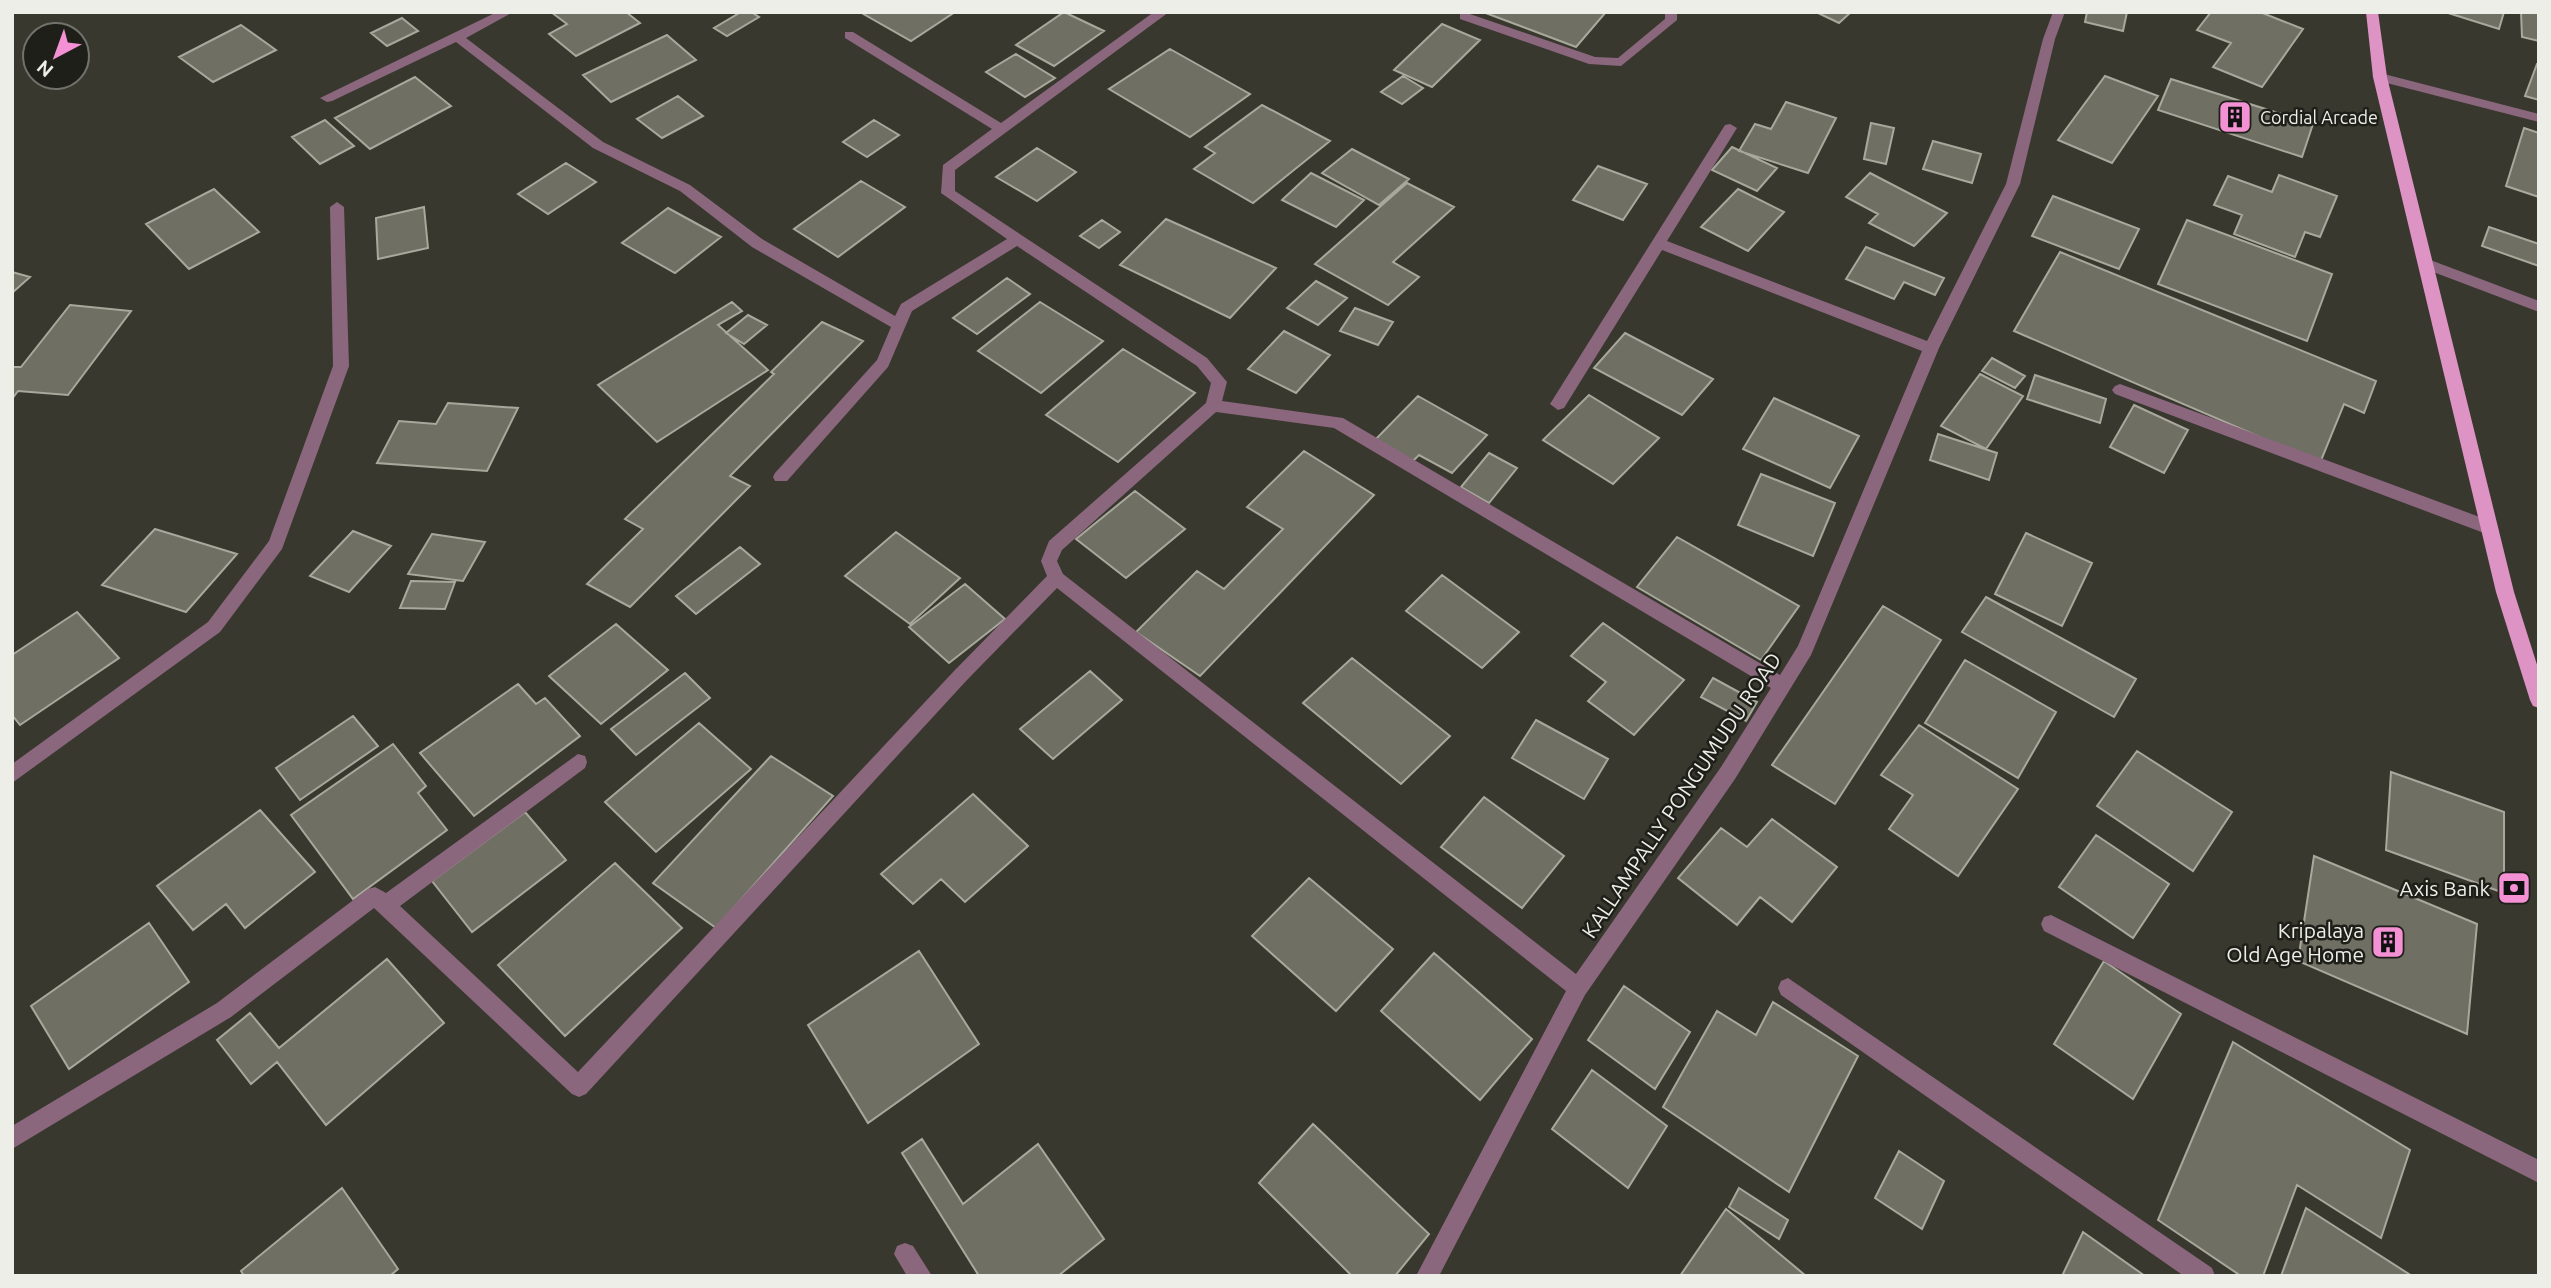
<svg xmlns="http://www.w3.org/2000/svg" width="2551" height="1288" font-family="Ubuntu,sans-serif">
	<rect width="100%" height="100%" fill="#39382e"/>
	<!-- building -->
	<path fill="#6f6f63" stroke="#a9a89c" stroke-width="2" d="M551,12H626L640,23L576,56L549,34L567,24Z
		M741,12H751L759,17L727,36L714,28Z
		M860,12H955L911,41Z
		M1064,12L1104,31L1054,66L1016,45Z
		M1483,12H1606L1576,47Z
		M1816,12H1851L1839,23Z
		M2087,12H2127L2123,31L2085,22Z
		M2211,12H2260L2303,29L2262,87L2213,67L2231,43L2197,30Z
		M2445,12H2504L2499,29Z
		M2521,12H2539V41L2522,37Z
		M402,18L418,31L387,46L371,33Z
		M1442,24L1480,40L1432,87L1394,70Z
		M241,25L276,50L213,82L179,57Z
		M667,35L696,60L611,102L583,75Z
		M1170,49L1250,94L1190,137L1109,89Z
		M1016,54L1055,78L1025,97L986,72Z
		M2537,64H2539V100L2525,96Z
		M1403,76L1423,88L1402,104L1381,92Z
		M2105,76L2158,96L2112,163L2058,140Z
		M415,77L451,106L370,149L335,118Z
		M2171,79L2313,124L2302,157L2158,110Z
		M678,96L703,116L662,138L637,119Z
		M1786,102L1836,118L1808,173L1739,151L1755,124L1771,129Z
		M1262,105L1330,141L1253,203L1194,169L1215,153L1205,147Z
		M325,120L354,146L320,164L292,137Z
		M874,120L899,135L867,157L843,142Z
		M1871,123L1894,128L1886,164L1864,159Z
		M2524,128L2539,133V197L2506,186Z
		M1933,141L1981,154L1972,183L1923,169Z
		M1732,147L1777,168L1757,191L1712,170Z
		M1037,148L1076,172L1037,201L996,177Z
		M1352,149L1409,179L1379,205L1322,173Z
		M566,163L596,182L548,214L518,194Z
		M1598,166L1647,184L1623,220L1573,200Z
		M1311,173L1364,200L1336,227L1282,200Z
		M1870,173L1947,213L1914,246L1869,223L1878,214L1846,197Z
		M2279,175L2337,196L2320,237L2305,232L2295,257L2234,234L2242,215L2214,205L2228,176L2272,192Z
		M861,181L905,207L838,257L794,229Z
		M1407,183L1454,207L1393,262L1419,277L1388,305L1315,264Z
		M214,189L259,232L189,269L146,224Z
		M1738,189L1784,212L1748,251L1701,227Z
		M2053,196L2139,229L2119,269L2032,236Z
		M424,207L428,248L378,259L376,218Z
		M668,208L721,237L675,273L622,243Z
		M1166,219L1276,268L1230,318L1120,265Z
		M1102,220L1120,232L1099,248L1080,236Z
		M2187,220L2332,274L2307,341L2158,284Z
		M2489,227L2539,244V266L2482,246Z
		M1866,247L1944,278L1935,295L1904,282L1894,299L1846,279Z
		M2060,252L2376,381L2364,413L2344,404L2320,463L2014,331Z
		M12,272L30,277L12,293Z
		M1007,278L1030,294L977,334L953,318Z
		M1316,281L1347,298L1318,325L1287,308Z
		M732,302L742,311L718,325L768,370L657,442L598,385Z
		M1040,302L1103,341L1041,393L978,351Z
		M70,305L131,311L68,395L18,391L12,399V367H21Z
		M1355,308L1393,322L1378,345L1340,331Z
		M748,315L767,325L744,344L726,333Z
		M822,322L863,341L730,476L750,486L630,607L587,584L643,529L625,519L774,374L771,372Z
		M1284,331L1330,355L1296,393L1248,369Z
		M1625,333L1713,379L1682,415L1594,368Z
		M1123,349L1195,393L1118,462L1046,415Z
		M1992,358L2025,376L2015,388L1982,371Z
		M1980,374L2023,396L1986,449L1941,426Z
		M2035,375L2106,399L2100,423L2027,399Z
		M1589,395L1659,438L1613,484L1543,440Z
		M1418,396L1487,435L1452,473L1419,455L1409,465L1372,443Z
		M1774,398L1859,436L1830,488L1743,449Z
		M448,403L518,408L487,471L377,463L399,421L436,424Z
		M2134,405L2188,430L2164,473L2110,447Z
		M1938,434L1997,453L1989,480L1930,460Z
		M1304,451L1374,495L1200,676L1136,632L1197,571L1224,589L1283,529L1247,507Z
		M1489,453L1517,468L1489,503L1461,487Z
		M1761,474L1835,503L1813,556L1738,525Z
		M1135,491L1185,529L1126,578L1076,539Z
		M155,529L237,554L186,612L102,585Z
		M353,531L391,546L349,592L310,576Z
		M896,532L960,578L910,624L845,576Z
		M2026,533L2092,563L2062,626L1995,594Z
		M432,534L485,542L463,581L408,574Z
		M1677,537L1799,606L1761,660L1637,587Z
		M740,547L760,564L696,614L676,596Z
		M1442,575L1519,632L1482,668L1406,611Z
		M411,581L455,582L445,609L400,608Z
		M965,584L1005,619L949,663L909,627Z
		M1986,597L2136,679L2114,717L1962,632Z
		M1883,606L1941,640L1835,804L1772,765Z
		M77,612L119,658L20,725L12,715V655Z
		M1603,623L1684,680L1634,735L1588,701L1606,682L1571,656Z
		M616,624L668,670L601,724L549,676Z
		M1352,658L1450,736L1401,784L1303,703Z
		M1965,660L2056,712L2018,778L1925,723Z
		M1090,671L1122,700L1053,759L1020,729Z
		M685,673L710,698L636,755L611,729Z
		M1713,678L1757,702L1746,721L1701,697Z
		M518,684L536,704L545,698L580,736L474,816L420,753Z
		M353,716L378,746L300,800L276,768Z
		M1536,720L1608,759L1584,799L1512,758Z
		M699,723L751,769L656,852L605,802Z
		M1919,725L2018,789L1958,876L1889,829L1913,795L1881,775Z
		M393,744L426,786L418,793L447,830L353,899L291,815Z
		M2137,751L2232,812L2193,871L2097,806Z
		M771,756L833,796L716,928L653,883Z
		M2391,772L2504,812V893L2386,850Z
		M973,794L1028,846L965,902L941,879L913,904L881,874Z
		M1484,797L1564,856L1522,908L1441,847Z
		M260,810L315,872L245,928L226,904L193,930L157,886Z
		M525,812L566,860L472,932L432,881Z
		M1772,819L1837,867L1792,922L1760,897L1737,925L1678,878L1721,828L1747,847Z
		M2096,835L2169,884L2133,938L2059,887Z
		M2314,856L2477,924L2467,1034L2298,961Z
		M615,863L682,928L565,1036L498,965Z
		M1309,878L1393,949L1336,1011L1252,936Z
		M149,923L189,982L69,1069L31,1006Z
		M919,951L979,1044L868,1123L808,1025Z
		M1434,953L1532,1039L1480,1100L1381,1011Z
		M387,959L444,1023L326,1125L277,1062L251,1084L217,1040L250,1013L279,1048Z
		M2104,961L2181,1014L2133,1099L2054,1044Z
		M1624,986L1690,1032L1655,1089L1588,1040Z
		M1773,1002L1858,1056L1789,1192L1663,1107L1717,1011L1756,1035Z
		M2233,1042L2410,1150L2381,1238L2297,1185L2263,1276H2241L2158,1220Z
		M1592,1070L1667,1126L1628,1188L1552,1129Z
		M1313,1124L1429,1234L1395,1276H1352L1259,1183Z
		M922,1139L963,1204L1038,1144L1104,1239L1058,1276H979L902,1153Z
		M1899,1151L1944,1181L1922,1229L1875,1198Z
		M342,1188L398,1269L390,1276H244L241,1271Z
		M1739,1188L1788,1220L1779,1239L1729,1207Z
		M2306,1208L2412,1276H2281Z
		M1726,1209L1806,1276H1680Z
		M2083,1232L2145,1276H2062Z"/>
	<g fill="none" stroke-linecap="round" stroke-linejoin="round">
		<!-- service -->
		<path fill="#8b677e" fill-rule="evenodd" d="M1788,978L2212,1268L2215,1276H2184L1781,995L1778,988L1781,981Z"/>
		<!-- minor -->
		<path fill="#8b677e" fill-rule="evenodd" d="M497,12H513L466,38L603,142L690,185L762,239L895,316L901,304L1007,239L941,193L943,165L992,129L845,38V32H853L1001,123L1154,12H1169L955,170V191L1207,358L1227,382L1222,401L1343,418L1780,675L1798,646L1922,351L1662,250L1564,408L1558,410L1550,404L1725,125L1730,124L1737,128L1667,241L1927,341L2006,184L2043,39L2053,12H2065L2055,39L2020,184L1939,348L1811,655L1735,779L1585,995L1439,1276H1416L1566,991L1057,588L967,680L586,1094L579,1097L572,1094L374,908L231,1017L12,1149V1126L217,1003L368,889L375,887L386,893L578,754L585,756L587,762L585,768L400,906L578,1072L955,670L1047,576L1041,561L1049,541L1206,403L1211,383L1197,366L1017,246L912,311L888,367L787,481H775L773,477L775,473L877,360L891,327L752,247L680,191L593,148L456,42L332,101L327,102L320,98ZM1216,412L1334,428L1771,688L1721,767L1576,974L1063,574L1057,561L1062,550Z
			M1464,12L1595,57L1618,58L1665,19V12H1677V20L1621,66L1589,64L1460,19V13Z
			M2380,73L2539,114V122L2375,80V74Z
			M337,202L344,207L349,366L282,549L220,632L12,783V764L208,622L269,541L333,366L330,207Z
			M2425,258L2539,301V312L2420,267L2418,263Z
			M2120,384L2496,523L2498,528L2490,535L2484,533L2115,394L2112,390L2115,386Z
			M2051,915L2539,1160V1183L2044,931L2041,924L2044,917Z
			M905,1243L913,1246L932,1276H907L894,1254L897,1246Z"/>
		<!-- primary -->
		<path fill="#dd93c3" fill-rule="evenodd" d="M2366,12H2378L2387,77L2514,592L2539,671V708L2533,706L2530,700L2496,592L2373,77Z"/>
	</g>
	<!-- icons -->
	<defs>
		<symbol id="building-square" viewBox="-11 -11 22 22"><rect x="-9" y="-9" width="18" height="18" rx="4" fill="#f491d4" stroke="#1f1f1a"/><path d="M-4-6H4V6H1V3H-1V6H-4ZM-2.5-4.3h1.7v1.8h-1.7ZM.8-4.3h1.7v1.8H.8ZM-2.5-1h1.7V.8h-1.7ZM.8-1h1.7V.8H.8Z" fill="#111"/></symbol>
		<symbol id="bank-square" viewBox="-11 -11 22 22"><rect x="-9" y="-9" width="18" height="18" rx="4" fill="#f491d4" stroke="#1f1f1a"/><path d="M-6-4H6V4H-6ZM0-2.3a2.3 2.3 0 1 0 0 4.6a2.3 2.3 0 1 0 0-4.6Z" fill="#111"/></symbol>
	</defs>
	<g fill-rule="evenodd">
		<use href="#building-square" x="2216" y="98" width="38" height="38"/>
		<use href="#bank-square" x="2495" y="869" width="38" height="38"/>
		<use href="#building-square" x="2369" y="923" width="38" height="38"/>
	</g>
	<g text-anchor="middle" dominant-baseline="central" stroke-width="5" stroke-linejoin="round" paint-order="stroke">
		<!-- far-poi labels -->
		<g font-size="18" fill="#eeeee8" stroke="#1f1f1a" text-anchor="start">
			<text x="2260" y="117">Cordial Arcade</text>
		</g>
		<!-- street labels -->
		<g font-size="21" fill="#eeeee8" stroke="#1f1f1a">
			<text transform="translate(1681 795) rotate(-56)">KALLAMPALLY PONGUMUDU ROAD</text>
		</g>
		<!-- poi labels -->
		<g font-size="21" fill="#eeeee8" stroke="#1f1f1a" text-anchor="end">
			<text x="2490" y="888">Axis Bank</text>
			<text x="2364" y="930">Kripalaya<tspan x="2364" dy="24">Old Age Home</tspan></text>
		</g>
	</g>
	<!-- border -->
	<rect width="2551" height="1288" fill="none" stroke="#eeeee8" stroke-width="28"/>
	<!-- north arrow -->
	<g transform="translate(56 56) rotate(221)"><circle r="33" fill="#1f1f1a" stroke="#72726c" stroke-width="2"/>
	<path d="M0-5L12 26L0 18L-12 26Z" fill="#f491d4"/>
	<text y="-10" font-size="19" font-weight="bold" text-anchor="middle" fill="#eeeee8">N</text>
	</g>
</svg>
